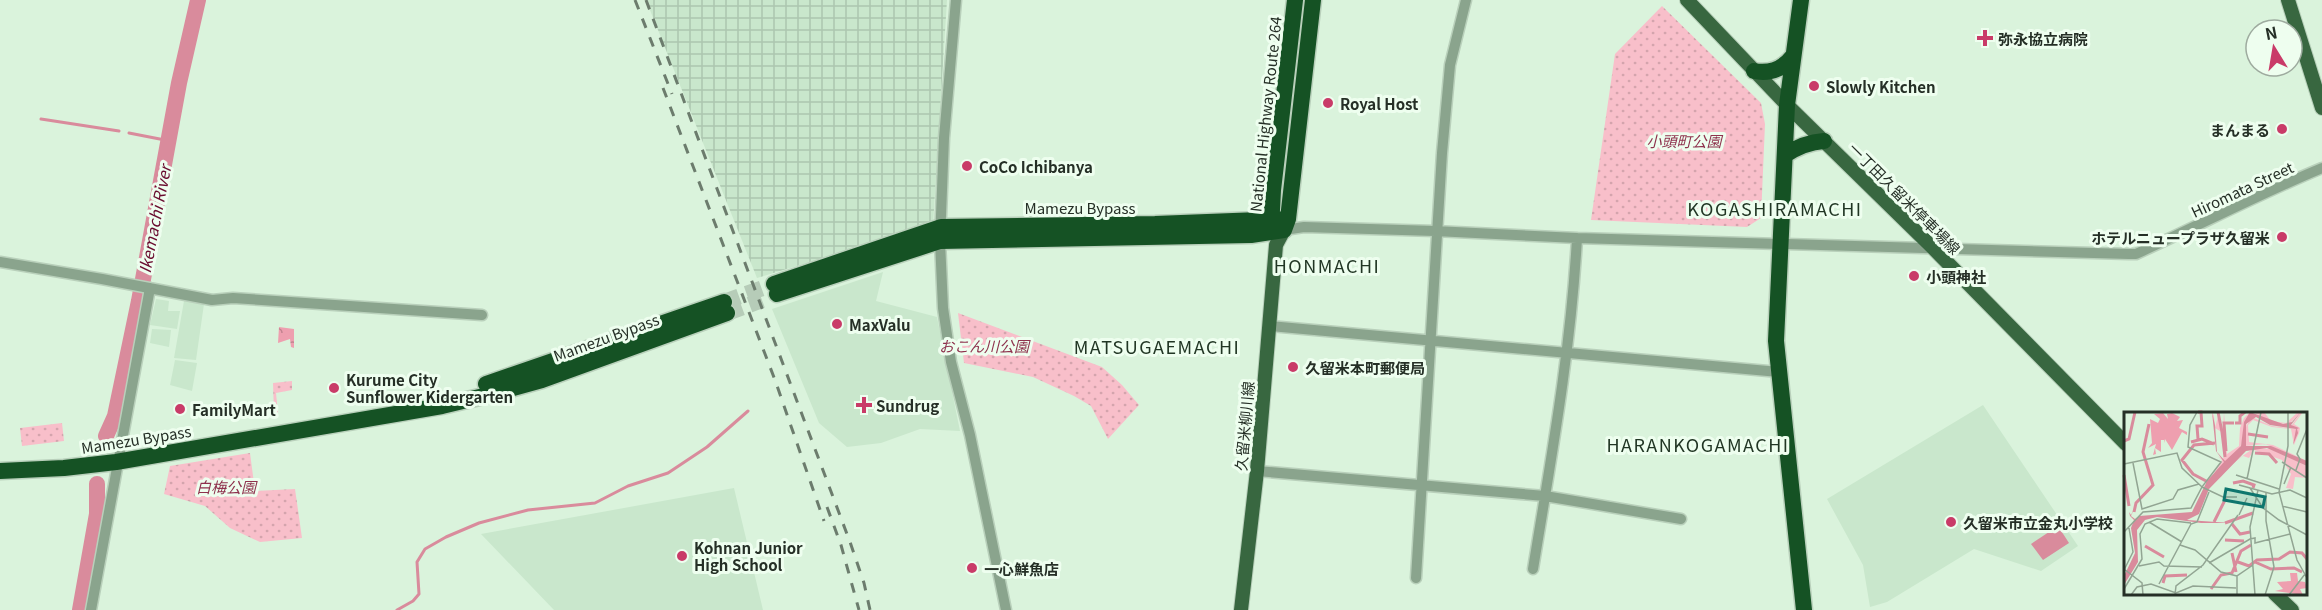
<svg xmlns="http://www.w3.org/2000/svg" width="2322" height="610" font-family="Georgia,'Noto Sans JP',serif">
	<defs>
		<pattern id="industrial-grid" width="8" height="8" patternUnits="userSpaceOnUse" patternTransform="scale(1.5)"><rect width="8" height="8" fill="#c9e7cc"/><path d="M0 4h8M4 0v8" fill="none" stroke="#acc6af"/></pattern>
		<pattern id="grass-dots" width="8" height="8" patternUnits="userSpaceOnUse" patternTransform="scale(1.5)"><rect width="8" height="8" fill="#f8bfca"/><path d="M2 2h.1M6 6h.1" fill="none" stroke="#d4a4ad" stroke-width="1.8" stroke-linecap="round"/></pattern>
		<pattern id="forest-crowns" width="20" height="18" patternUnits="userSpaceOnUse" patternTransform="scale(1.5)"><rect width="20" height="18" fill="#ee9faf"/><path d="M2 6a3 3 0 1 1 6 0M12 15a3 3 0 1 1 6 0" fill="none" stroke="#c1828e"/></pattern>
	</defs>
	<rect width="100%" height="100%" fill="#daf3dc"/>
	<!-- built -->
	<path fill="#c9e7cc" d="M883,272L876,301L937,317L960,431L920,429L881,443L847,447L819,423L772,309Z
		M156,299L169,301L168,311H180L177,329L150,325Z
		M184,301L204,304L196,360L174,358Z
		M152,329L171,330L169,347L150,343Z
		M175,360L197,363L192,391L170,385Z
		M1983,405L2078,546L2041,571L1974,549L1887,602L1870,607L1863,565L1827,499Z
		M734,488L763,610H554L481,534Z"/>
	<!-- industrial -->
	<path fill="url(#industrial-grid)" d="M646,0H947L933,225L757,278Z"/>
	<!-- grass -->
	<path fill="url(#grass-dots)" d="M1662,6L1761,103L1765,124L1761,218L1747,227L1591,220L1615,54Z
		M958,313L1102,367L1122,385L1139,405L1108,439L1091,406L1074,396L1033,377L964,363Z
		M292,381V390L276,393L278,413H274L273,383Z
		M62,423L64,441L22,446L20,428Z
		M250,453L255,491L295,489L302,538L260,542L230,528L205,506L164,494L170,466Z"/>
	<!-- forest -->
	<path fill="url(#forest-crowns)" d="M279,327L294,329V348L291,347L290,339L278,343Z"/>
	<!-- water -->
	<path fill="#d98b9c" d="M2058,526L2069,543L2043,560L2031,544Z"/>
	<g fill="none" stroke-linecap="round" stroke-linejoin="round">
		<!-- stream -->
		<path stroke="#d98b9c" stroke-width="3" d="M41,119L119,131
			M129,133L170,141
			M397,610L413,601L419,594L417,562L425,549L446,537L479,523L528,510L595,503L628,486L668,473L707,447L748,411"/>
		<!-- river -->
		<path stroke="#d98b9c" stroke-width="16" d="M106,436L115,416L139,301L179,83L198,0
			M80,610L97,514V484"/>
		<!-- highway-tunnel -->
		<path stroke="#b6ccb8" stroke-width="16" stroke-dasharray="16 8" stroke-linecap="butt" d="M724,302L774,284
			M727,313L762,300"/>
		<defs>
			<path id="minor" d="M956,0L944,138L940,241L943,308L951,362L970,435L1006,610
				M1284,230L1304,227L1435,231L1577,238L2129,254H2136C2198,226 2259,194 2322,168
				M0,262L102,279L212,300L233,298L482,315
				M1269,326L1779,372
				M1257,471L1545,496L1681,519
				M1533,569C1551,459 1571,350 1577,238
				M1416,578L1442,153L1450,65L1466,0
				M91,610L150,288"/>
			<path id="major" d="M1687,0L1787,105L1932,247L2126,444
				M2288,0L2322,108
				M2275,594L2292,610
				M1241,610L1257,471L1276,245L1284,230"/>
			<path id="highway" d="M1801,0L1787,105L1776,341L1804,610
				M1754,71C1770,74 1783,69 1793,56
				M1785,155C1797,147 1809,142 1824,141
				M1271,229L1273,190L1295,0
				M774,284L941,227L1155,224L1288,219
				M777,294L940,241L1251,235L1284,230L1288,219L1313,0
				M486,384L724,302
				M0,471L64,468L116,462L442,406L492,394L542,380L727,313"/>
		</defs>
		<!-- minor casing -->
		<use href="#minor" stroke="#b9d0bb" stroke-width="13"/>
		<!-- major casing -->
		<use href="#major" stroke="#b9d0bb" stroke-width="16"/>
		<!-- highway casing -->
		<use href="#highway" stroke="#b9d0bb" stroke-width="19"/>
		<!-- minor -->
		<use href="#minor" stroke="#8aa48d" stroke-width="10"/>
		<!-- major -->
		<use href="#major" stroke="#386740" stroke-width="14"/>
		<!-- highway -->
		<use href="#highway" stroke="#155224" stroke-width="16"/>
		<!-- rail -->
		<path stroke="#6c7c6d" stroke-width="3" stroke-dasharray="10 10" stroke-linecap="butt" d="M635,0L672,94
			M646,0L850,542L864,583L870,610
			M663,88L775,380L824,521
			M827,507L841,545L859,610"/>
	</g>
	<!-- markers -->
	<g fill="#c93b68" stroke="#eefeef" stroke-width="2">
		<path d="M1982 29h6v6h6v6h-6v6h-6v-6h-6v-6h6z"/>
		<circle cx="1814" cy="86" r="6"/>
		<circle cx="1328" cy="103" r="6"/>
		<circle cx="2282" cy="129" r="6"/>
		<circle cx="967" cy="166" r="6"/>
		<circle cx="2282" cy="237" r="6"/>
		<circle cx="1914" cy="276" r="6"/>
		<circle cx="837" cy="324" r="6"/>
		<circle cx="1293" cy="367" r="6"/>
		<circle cx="334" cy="388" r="6"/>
		<path d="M861 396h6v6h6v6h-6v6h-6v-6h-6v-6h6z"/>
		<circle cx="180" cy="409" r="6"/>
		<circle cx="1951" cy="522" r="6"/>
		<circle cx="682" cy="556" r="6"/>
		<circle cx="972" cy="568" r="6"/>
	</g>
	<g text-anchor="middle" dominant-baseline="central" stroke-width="6" stroke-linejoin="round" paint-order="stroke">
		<!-- poi labels -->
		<g font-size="15" font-weight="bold" fill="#252f26" stroke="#eefeef" text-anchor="start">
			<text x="1998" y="38">弥永協立病院</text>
			<text x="1826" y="86">Slowly Kitchen</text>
			<text x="1340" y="103">Royal Host</text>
			<text x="2270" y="129" text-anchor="end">まんまる</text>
			<text x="979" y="166">CoCo Ichibanya</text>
			<text x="2270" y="237" text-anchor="end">ホテルニュープラザ久留米</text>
			<text x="1926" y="276">小頭神社</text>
			<text x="849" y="324">MaxValu</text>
			<text x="1305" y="367">久留米本町郵便局</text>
			<text x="346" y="379">Kurume City<tspan x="346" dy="17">Sunflower Kidergarten</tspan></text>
			<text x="876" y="405">Sundrug</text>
			<text x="192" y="409">FamilyMart</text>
			<text x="1963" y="522">久留米市立金丸小学校</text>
			<text x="694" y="547">Kohnan Junior<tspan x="694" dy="17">High School</tspan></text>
			<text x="984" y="568">一心鮮魚店</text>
		</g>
		<!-- street labels -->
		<g font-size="15" fill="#252f26" stroke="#eefeef">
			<text transform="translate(1265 114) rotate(-84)">National Highway Route 264</text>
			<text transform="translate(2242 189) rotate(-25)">Hiromata Street</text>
			<text transform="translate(1905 198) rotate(45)">一丁田久留米停車場線</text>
			<text x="1080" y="207">Mamezu Bypass</text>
			<text transform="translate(606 337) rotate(-20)">Mamezu Bypass</text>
			<text transform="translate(1244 426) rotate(-85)">久留米柳川線</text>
			<text transform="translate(136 439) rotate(-9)">Mamezu Bypass</text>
		</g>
		<!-- park labels -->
		<g font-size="15" font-style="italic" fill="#8e324d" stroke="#eefeef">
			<text x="1684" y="140">小頭町公園</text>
			<text x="984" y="345">おこん川公園</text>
			<text x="226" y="486">白梅公園</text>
		</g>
		<!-- water labels -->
		<g font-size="16" font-style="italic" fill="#6a0c2f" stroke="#eefeef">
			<text transform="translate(154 219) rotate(-79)">Ikemachi River</text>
		</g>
		<!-- quarter labels -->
		<g font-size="18" letter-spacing="1.5" fill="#213624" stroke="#eefeef">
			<text x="1775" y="208">KOGASHIRAMACHI</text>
			<text x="1327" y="265">HONMACHI</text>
			<text x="1157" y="346">MATSUGAEMACHI</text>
			<text x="1698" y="444">HARANKOGAMACHI</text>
		</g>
	</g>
	<!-- overview -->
	<g transform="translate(2124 412)">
		<rect width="183" height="183" fill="#daf3dc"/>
		<path d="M88,0L90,4L91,16L94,4L99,20L100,0L103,42L115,34L116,16L120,6L126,0L116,37L85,70L98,48L94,44L99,47L100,44L99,21L91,16ZM140,0L147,9L162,11L174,0H179L170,12L176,16L175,21L170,33L167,17L148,15L129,8L124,13L125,30L149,33L183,49L141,32L122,34L121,17L125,9L130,6L148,14L173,17L167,14L176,2L166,11L155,12L148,11L131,1ZM130,36L146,37L183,54V66L171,65L169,77L162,76L167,62L158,48L130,38L125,46L119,44L105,54L94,69L104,54Z" fill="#f8bfca"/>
		<path d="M39,1L44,7L43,2L48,1L56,5L53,9L59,8L55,16L63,20V23L58,20L48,38L41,27L40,31V28H37V40L31,36L32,42L29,43L32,32L24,36L28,31L26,7L34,11L36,7L30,2ZM166,161H173L174,169L181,170L183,176L176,177L179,183L151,179L159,177L153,170L167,169Z" fill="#ee9faf"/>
		<path d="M88,0L91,13L93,40L101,49L117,34L120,10L126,0L159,12L168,10L177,0L167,13L175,16L173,17L174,21L169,33L172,17L146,13L132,5L122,12V34H147L183,49V54L143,36L122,39L85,77L75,102L63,108L107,111H77L33,105L21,108L13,118L14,150L0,173V164L11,141L7,116L10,108L6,104L5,100L7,103L11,95L7,104L11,107L15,104L68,100L83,69L100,50L92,39Z" fill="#d98b9c"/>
		<path fill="none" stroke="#d98b9c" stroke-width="3" d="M94,0L98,20M111,11H116V4L121,0M98,20L101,45M124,22L144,25M74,27L73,14H78L77,0H74M0,29L5,27L11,0M67,30L78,27L90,32M102,39L100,11H110M131,41L145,42L153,51M0,63L5,94M84,70L69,62L58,48L70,33L91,31M109,71L119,69L130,73L129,76M10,100L12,91L29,73L19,40L25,12M90,110L102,86M101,111L129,101M108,112L116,122L126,120M101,128L120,129M21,134L40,145M108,141L112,160M114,150L125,154L133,148L155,147L166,140L178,141L183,147M131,150L147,157L170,156L178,160M39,171L41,164L63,163M87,177L97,163L108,161L117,139L127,133"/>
		<path fill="none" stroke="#92a593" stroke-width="1.5" d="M164,0V34L155,80L173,148L183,166M158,50L183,66M9,51L18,97L49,87L54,78L75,72M0,52L53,41L58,56L78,75L97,50L64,35L66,13L73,0M172,58L176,47L173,42L183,17M112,63L155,77M123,67L137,0M160,72L167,55M115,73L126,76L139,96L155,108L183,123M126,76L148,82L166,78L183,86M158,94L183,100M115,103L123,86M25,110L58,130M0,120L19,100L67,96L78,75L99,85H113M56,133L71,138L97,160L113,164M85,151L126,127L131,126V131L166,122M15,154L35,150L40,154L78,155M0,157L18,171L19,183M0,158L9,140L5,116M35,172L67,112L73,110L85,80M0,177L18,147L16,122L21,112L33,107L67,111M7,183L13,175L27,172L52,181L69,174L112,176M51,183L52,174L79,153L114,103M113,183V164L129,153M131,183L126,115L134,78M141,183L150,155L142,109V81M165,183L181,162"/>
		<path fill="#0f766e" fill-opacity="0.15" stroke="#0f766e" stroke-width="3" d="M102,77L141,85L139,95L100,88Z"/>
		<rect width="183" height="183" fill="none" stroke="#252f26" stroke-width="3"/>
	</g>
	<!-- north arrow -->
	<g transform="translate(2274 48) rotate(349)"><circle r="28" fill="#eefeef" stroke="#9eab9f" stroke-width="1.5"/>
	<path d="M0-4.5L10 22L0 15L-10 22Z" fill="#c93b68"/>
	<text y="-9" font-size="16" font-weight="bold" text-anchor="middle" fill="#252f26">N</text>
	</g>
</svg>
